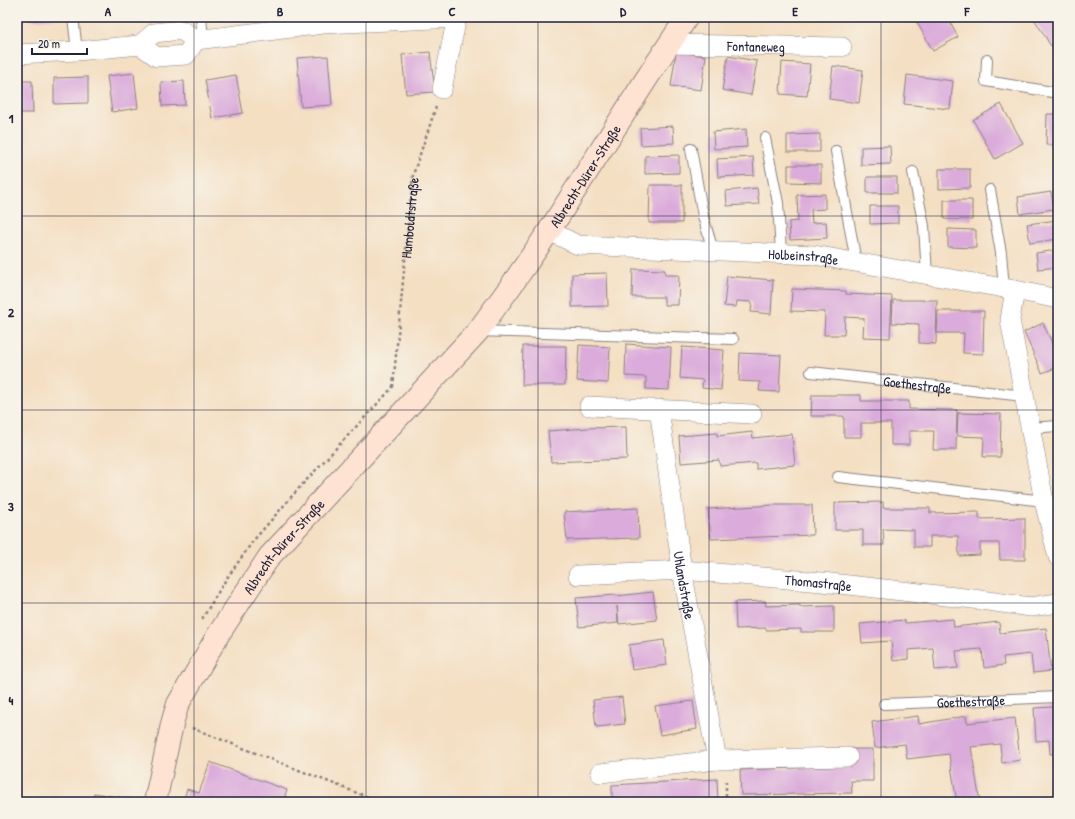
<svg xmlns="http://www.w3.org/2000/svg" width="1075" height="819" font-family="'Patrick Hand',sans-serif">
	<rect width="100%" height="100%" fill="#f7f3e8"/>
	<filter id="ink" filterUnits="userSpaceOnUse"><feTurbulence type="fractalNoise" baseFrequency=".025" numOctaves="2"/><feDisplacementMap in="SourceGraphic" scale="8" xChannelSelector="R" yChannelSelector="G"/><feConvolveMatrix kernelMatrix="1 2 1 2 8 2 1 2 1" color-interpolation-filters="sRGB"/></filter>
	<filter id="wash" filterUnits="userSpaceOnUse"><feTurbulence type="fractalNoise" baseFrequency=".012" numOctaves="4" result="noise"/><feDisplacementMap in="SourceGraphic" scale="16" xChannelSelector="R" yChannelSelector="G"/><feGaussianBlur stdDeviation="0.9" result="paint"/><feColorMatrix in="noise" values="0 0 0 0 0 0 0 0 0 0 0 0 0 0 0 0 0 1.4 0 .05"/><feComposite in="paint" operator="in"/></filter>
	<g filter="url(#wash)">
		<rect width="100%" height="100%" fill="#f4dfc3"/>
		<g id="blocks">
			<!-- building -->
			<path fill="#dbacdb" d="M29,17H62V18L30,20Z
				M914,17H947L958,37L933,51Z
				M1033,17H1058V41L1051,46Z
				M430,52L435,92L406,94L402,55Z
				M676,52L706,56L701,90L671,86Z
				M328,56L332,105L301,107L297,58Z
				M728,56L757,61L751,95L722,90Z
				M782,62L810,64L807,96L780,94Z
				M833,66L863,70L859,103L829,99Z
				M134,73L138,108L112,112L107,76Z
				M236,75L243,113L212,118L205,80Z
				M907,75L953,81L950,109L904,104Z
				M88,77V103L54,104V78Z
				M17,81H32L33,113H17Z
				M184,81L185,105L162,106L161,82Z
				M1001,104L1023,143L995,159L973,120Z
				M1047,114H1058V145H1046Z
				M673,126L674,143L641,145L640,128Z
				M746,129L747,147L714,149L713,132Z
				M820,134V152H787V135Z
				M890,146L891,164L861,165V147Z
				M679,155V173L645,174V156Z
				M753,157L754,175L718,177L717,159Z
				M788,165H821V183L788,182Z
				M939,169H970V188L939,189Z
				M867,177H897V193H867Z
				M650,185H682V223H649Z
				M757,188L759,204L727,206L726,191Z
				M1051,192L1054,209L1020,214L1018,197Z
				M825,194V209L811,210L812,223L826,222L827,238L790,240L789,222L798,221L797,195Z
				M944,200H972V220L944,219Z
				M870,206H898V223L870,224Z
				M1058,220V239L1030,243L1027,224Z
				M948,229L976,230V248L948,247Z
				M1058,250V267L1038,269L1036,253Z
				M633,269L665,270V275H679L678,305H664V297H632Z
				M607,273L608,306L572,307V274Z
				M727,276L773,280L771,314L751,312L752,302L737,301L736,307L724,306Z
				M792,289L846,291V294L892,296L890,338L863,337L864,318L845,317L844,335H824L825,312L791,311Z
				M893,300H937L936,344L919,343V324L892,323Z
				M938,311H984L983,354L963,353L964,333H937Z
				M1043,323L1058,356V367L1042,373L1024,332Z
				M626,344L671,347L669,390L646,389V377L625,376Z
				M579,345L610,347L608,383L577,381Z
				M523,346H566L565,385H522Z
				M682,347L724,350L721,390L702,388L703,380L680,378Z
				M740,353L781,355L779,392L759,391L760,382L739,381Z
				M812,395H861V401H909V409L957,410L956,450H933L934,431H909V445H891V423H861V437H844V416H811Z
				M958,413L1001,414L1000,457H983L984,437L957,436Z
				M626,427L627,459L551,462L548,431L588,428Z
				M752,432L753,438L792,434L795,465L756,469V463L720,466L719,460L681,463L679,436L717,433V436Z
				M883,502V508H930V513L979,512V519L1025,518V560H1000L999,543H980V555L959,556L958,536H930V547H914V530L883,529L884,545H863V530H835V503Z
				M774,505H812L813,535L711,539L708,509Z
				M638,508L639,538L567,540L564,512Z
				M653,592L657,620L619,624L617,606L618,623L579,627L576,598L616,595V596Z
				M765,601L766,606L800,605V607L834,606V632H801V629L766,630V628L736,629L735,602Z
				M953,619L954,627L999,622L1000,633L1046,628L1051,671L1033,673L1031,654L1003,657L1004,665L984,668L982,649L956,651L958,668L935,670L933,648L908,650V659L893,661L891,641L862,643L860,624L905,620V623Z
				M664,640L667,665L632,670L629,645Z
				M622,697L625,724L596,727L593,700Z
				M693,701L697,729L660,735L655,706Z
				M1054,707V715H1058V754H1050L1049,740L1036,741L1034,708Z
				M918,716L919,724L966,716L967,723L1015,718L1020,760L1002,763L1000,744L971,747L980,802H957L949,754L907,759L905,744L875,748L872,722Z
				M851,749H873V781H851L852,793L741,795L740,770L851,766Z
				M210,762L287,790L283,802H183L187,789L199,793Z
				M717,779L718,802H612V785Z
				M94,793L131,799V802H92Z
				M1058,793V802H1044L1043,800Z
				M306,798L318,802H305Z"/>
		</g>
	</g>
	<g filter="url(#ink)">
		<use href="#blocks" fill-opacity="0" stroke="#8b807f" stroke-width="1"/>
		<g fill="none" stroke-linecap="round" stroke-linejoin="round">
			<defs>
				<g id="lane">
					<path d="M73,17L77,51"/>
					<path d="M201,17L203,39"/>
					<path d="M987,60L986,81L1058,93"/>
					<path d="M765,138L778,203L781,253"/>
					<path d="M691,149L703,216L713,251"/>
					<path d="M836,151L856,262"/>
					<path d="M913,172L924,226L927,275"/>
					<path d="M990,190L1001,253L1004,288"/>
					<path d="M478,331L733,339"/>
					<path id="s2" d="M811,372L1024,396"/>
					<path d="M1030,428L1058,426"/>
					<path d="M838,477L1044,501"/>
					<path id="s3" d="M884,704L1058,697"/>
				</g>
				<g id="street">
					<path id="s4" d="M669,44L842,47"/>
					<path d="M140,45L154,33L181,30L196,40"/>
					<path d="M17,54L77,51L140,45L157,57L186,55L196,40L323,24L457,18"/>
					<path d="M442,89L457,17"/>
					<path id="s5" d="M549,231L578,245L814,255L1015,290L1058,299"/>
					<path d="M1015,290L1010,320L1044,501L1058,557"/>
					<path d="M589,406L752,414"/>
					<path id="s6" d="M659,409L682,570L717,760"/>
					<path id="s7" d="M578,575L682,570L822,582L973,599L1031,607L1058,603"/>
					<path d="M600,773L717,760L848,757"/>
				</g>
				<g id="secondary">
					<path id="s8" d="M155,802L173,720L178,704L218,635L269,557L478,331L513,283L549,231L645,81L687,17"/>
				</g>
			</defs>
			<!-- lane casing -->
			<use href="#lane" stroke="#8b807f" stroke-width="12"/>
			<!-- street casing -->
			<use href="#street" stroke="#8b807f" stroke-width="20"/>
			<!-- secondary casing -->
			<use href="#secondary" stroke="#8b807f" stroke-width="24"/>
			<!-- path -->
			<g stroke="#8b807f" stroke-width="2.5" stroke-dasharray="3 3" stroke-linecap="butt">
				<path id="s1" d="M393,387L413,175L436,107"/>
				<path d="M202,619L225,581L253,541L300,487L393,387"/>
				<path d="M192,728L380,802"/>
				<path d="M726,802V779"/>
			</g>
			<!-- lane -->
			<use href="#lane" stroke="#fff" stroke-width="10"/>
			<!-- street -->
			<use href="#street" stroke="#fff" stroke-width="19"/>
			<!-- secondary -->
			<use href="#secondary" stroke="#fee3d2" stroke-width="22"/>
		</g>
	</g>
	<!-- grid -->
	<path fill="none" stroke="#22223b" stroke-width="1" stroke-opacity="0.55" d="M194,17V802M366,17V802M538,17V802M709,17V802M881,17V802M17,216H1058M17,410H1058M17,603H1058"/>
	<g text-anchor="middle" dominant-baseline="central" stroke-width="3.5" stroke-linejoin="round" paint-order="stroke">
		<!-- street labels -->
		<g font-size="14" fill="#22223b" stroke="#f7f3e8">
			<text stroke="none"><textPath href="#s4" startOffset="87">Fontaneweg</textPath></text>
			<text stroke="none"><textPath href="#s8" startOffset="770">Albrecht-Dürer-Straße</textPath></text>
			<text stroke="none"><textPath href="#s1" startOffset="170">Humboldtstraße</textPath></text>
			<text stroke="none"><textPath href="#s5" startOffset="258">Holbeinstraße</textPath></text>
			<text stroke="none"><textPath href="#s2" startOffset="107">Goethestraße</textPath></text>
			<text stroke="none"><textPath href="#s8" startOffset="291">Albrecht-Dürer-Straße</textPath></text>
			<text stroke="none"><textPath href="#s7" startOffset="241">Thomastraße</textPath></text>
			<text stroke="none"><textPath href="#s6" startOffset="178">Uhlandstraße</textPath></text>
			<text stroke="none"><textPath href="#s3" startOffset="87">Goethestraße</textPath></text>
		</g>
	</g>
	<!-- margin -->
	<rect width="1075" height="819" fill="none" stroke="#f7f3e8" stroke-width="44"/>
	<!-- scale -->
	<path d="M32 48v6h55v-6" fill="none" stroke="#22223b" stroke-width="2"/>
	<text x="38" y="48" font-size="12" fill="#22223b" stroke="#f7f3e8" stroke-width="3" paint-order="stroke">20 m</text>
	<rect x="22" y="22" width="1031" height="775" fill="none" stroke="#22223b" stroke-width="1.5"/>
	<g font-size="13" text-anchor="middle" font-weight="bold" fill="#22223b">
		<text x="108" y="16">A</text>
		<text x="280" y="16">B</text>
		<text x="452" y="16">C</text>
		<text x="623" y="16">D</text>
		<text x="795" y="16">E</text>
		<text x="967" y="16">F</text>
		<text x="11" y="123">1</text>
		<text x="11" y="317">2</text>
		<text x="11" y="511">3</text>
		<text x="11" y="705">4</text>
	</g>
</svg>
